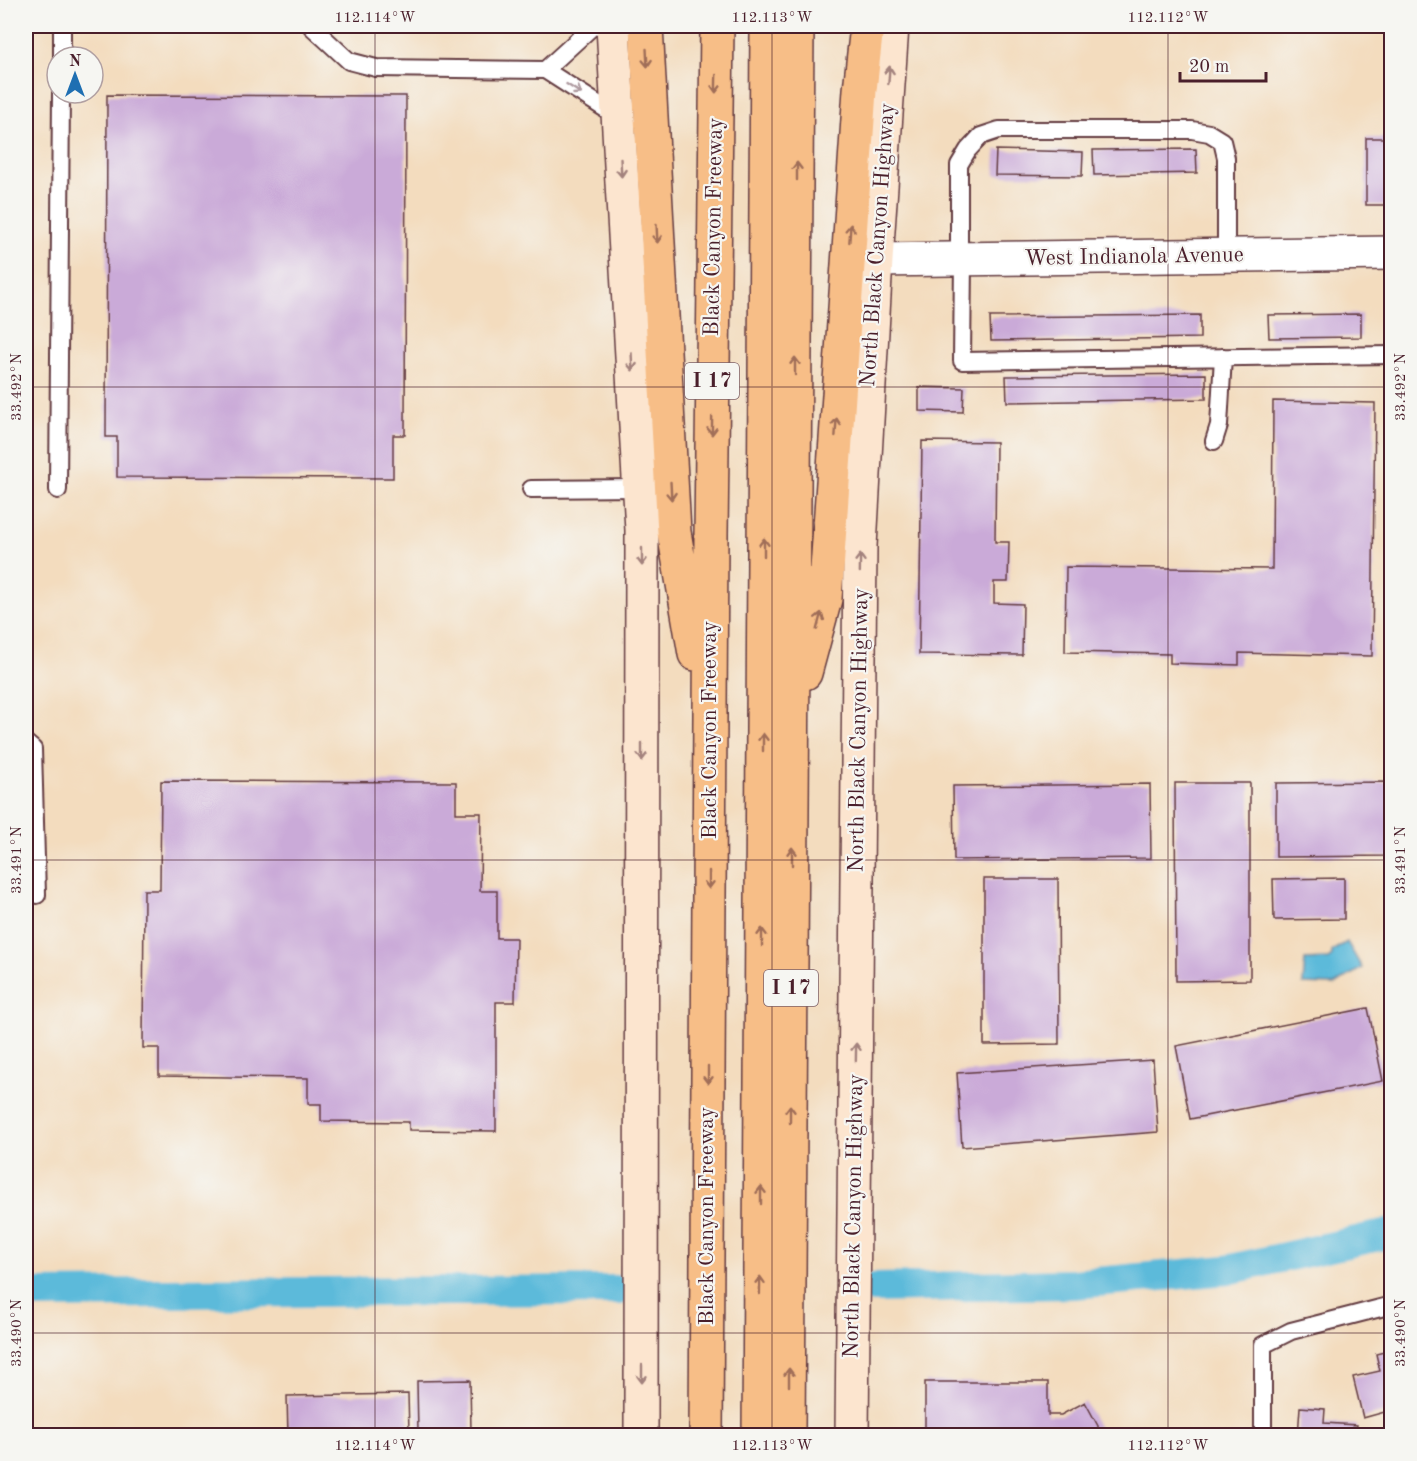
<svg xmlns="http://www.w3.org/2000/svg" width="1417" height="1461" font-family="'Old Standard TT',serif">
	<rect width="100%" height="100%" fill="#f6f6f2"/>
	<filter id="ink" filterUnits="userSpaceOnUse"><feTurbulence type="fractalNoise" baseFrequency=".0167" numOctaves="2"/><feDisplacementMap in="SourceGraphic" scale="12" xChannelSelector="R" yChannelSelector="G"/><feConvolveMatrix kernelMatrix="1 2 1 2 8 2 1 2 1" color-interpolation-filters="sRGB"/></filter>
	<filter id="wash" filterUnits="userSpaceOnUse"><feTurbulence type="fractalNoise" baseFrequency=".008" numOctaves="4" result="noise"/><feDisplacementMap in="SourceGraphic" scale="24" xChannelSelector="R" yChannelSelector="G"/><feGaussianBlur stdDeviation="1.35" result="paint"/><feColorMatrix in="noise" values="0 0 0 0 0 0 0 0 0 0 0 0 0 0 0 0 0 1.4 0 .05"/><feComposite in="paint" operator="in"/></filter>
	<g filter="url(#wash)">
		<rect width="100%" height="100%" fill="#f3dcbe"/>
		<!-- water -->
		<path fill="#5bbada" stroke="#526c82" stroke-width="1.5" d="M1347,942L1362,968L1334,985L1303,984L1305,960L1328,959L1332,956V951Z"/>
		<g fill="none" stroke-linecap="round" stroke-linejoin="round">
			<!-- canal -->
			<path stroke="#5bbada" stroke-width="30" d="M874,1288L1074,1284L1227,1270L1392,1233
				M26,1294L619,1290"/>
		</g>
		<g id="blocks">
			<!-- building -->
			<path fill="#caaad8" d="M107,95L406,96L405,435H393V478L117,477V437H106Z
				M1366,138H1392V205H1366Z
				M1196,149L1197,173L1094,175L1093,150Z
				M996,150L1083,152L1082,176L995,175Z
				M1361,314V337L1269,338L1268,315Z
				M1200,315V338L991,341L990,317Z
				M1206,374V399L1007,402L1006,376Z
				M919,387L964,388L963,412L919,411Z
				M1273,401L1375,403L1372,656L1239,653V665L1170,663V654L1065,652L1066,567L1272,569Z
				M922,441L996,442L995,542H1009L1008,582H994V603L1023,604L1022,655L919,654Z
				M161,781L456,782V813H481L480,891H497V938H516L515,1002H496V1131L409,1130V1122L321,1121V1104H308V1078L159,1076V1048H143L144,890H160Z
				M1392,782V856L1276,857V783Z
				M1175,783H1250V980L1176,981Z
				M1150,784L1151,858L954,860L953,786Z
				M1344,878V919L1274,920L1273,879Z
				M984,879H1058L1059,1044L984,1045Z
				M1368,1008L1383,1081L1190,1119L1176,1046Z
				M1153,1060L1158,1132L962,1147L957,1073Z
				M1392,1350V1410L1363,1418L1353,1377L1380,1371L1376,1354Z
				M470,1380L471,1432H418L417,1381Z
				M925,1382H1048V1415H1061L1085,1402L1098,1426V1436H915V1432H925Z
				M408,1394L409,1432L351,1433V1436H288L287,1396Z
				M1300,1407L1325,1409L1324,1423L1357,1425L1356,1436H1298Z"/>
		</g>
	</g>
	<g filter="url(#ink)">
		<use href="#blocks" fill-opacity="0" stroke="#633b41" stroke-width="1.5"/>
		<g fill="none" stroke-linecap="round" stroke-linejoin="round">
			<defs>
				<path id="lane" d="M311,26L349,61L376,68L545,70
					M593,26L545,70L618,117
					M62,57V26
					M959,259V165L968,150L981,136L999,130H1192L1209,133L1222,141L1226,158V256
					M963,259L962,361L1392,355
					M1214,441L1219,425L1223,357
					M531,489L639,488
					M58,490L61,93
					M26,743L33,749L37,895
					M1263,1436V1345L1291,1331L1392,1305"/>
				<path id="street" d="M876,260L1392,253"/>
				<path id="secondary" d="M613,26L642,530L641,1436
					M852,1436L860,546L876,260L892,26"/>
				<path id="highway" d="M646,26L674,532L695,654
					M805,673L825,599L860,90L867,26
					M706,1436L711,535L717,26
					M759,1436L767,26
					M788,1436L797,26"/>
			</defs>
			<!-- lane casing -->
			<use href="#lane" stroke="#633b41" stroke-width="20"/>
			<!-- street casing -->
			<use href="#street" stroke="#633b41" stroke-width="36"/>
			<!-- secondary casing -->
			<use href="#secondary" stroke="#633b41" stroke-width="36"/>
			<!-- highway casing -->
			<use href="#highway" stroke="#633b41" stroke-width="36"/>
			<!-- lane -->
			<use href="#lane" stroke="#fff" stroke-width="16"/>
			<!-- street -->
			<use href="#street" stroke="#fff" stroke-width="33"/>
			<!-- secondary -->
			<use href="#secondary" stroke="#fce5cf" stroke-width="33"/>
			<!-- highway -->
			<use href="#highway" stroke="#f7be87" stroke-width="33"/>
		</g>
		<!-- one-way arrows -->
		<defs><path id="oneway-shaft" d="M-6 0H5M1.5-3L5.5 0L1.5 3" fill="none" stroke-width="1.6" stroke-linecap="round" stroke-linejoin="round" transform="scale(1.5)"/></defs>
		<g stroke="#a06e59">
			<use href="#oneway-shaft" transform="translate(647 58) rotate(87)"/>
			<use href="#oneway-shaft" transform="translate(716 84) rotate(91)"/>
			<use href="#oneway-shaft" transform="translate(797 171) rotate(-90)"/>
			<use href="#oneway-shaft" transform="translate(850 233) rotate(-86)"/>
			<use href="#oneway-shaft" transform="translate(657 234) rotate(87)"/>
			<use href="#oneway-shaft" transform="translate(795 366) rotate(-90)"/>
			<use href="#oneway-shaft" transform="translate(712 426) rotate(91)"/>
			<use href="#oneway-shaft" transform="translate(836 427) rotate(-86)"/>
			<use href="#oneway-shaft" transform="translate(671 491) rotate(87)"/>
			<use href="#oneway-shaft" transform="translate(764 547) rotate(-90)"/>
			<use href="#oneway-shaft" transform="translate(819 621) rotate(-75)"/>
			<use href="#oneway-shaft" transform="translate(763 742) rotate(-90)"/>
			<use href="#oneway-shaft" transform="translate(792 856) rotate(-90)"/>
			<use href="#oneway-shaft" transform="translate(709 880) rotate(90)"/>
			<use href="#oneway-shaft" transform="translate(762 937) rotate(-90)"/>
			<use href="#oneway-shaft" transform="translate(708 1075) rotate(90)"/>
			<use href="#oneway-shaft" transform="translate(790 1114) rotate(-90)"/>
			<use href="#oneway-shaft" transform="translate(761 1195) rotate(-90)"/>
			<use href="#oneway-shaft" transform="translate(760 1285) rotate(-89)"/>
			<use href="#oneway-shaft" transform="translate(789 1377) rotate(-90)"/>
		</g>
		<g stroke="#a3827d">
			<use href="#oneway-shaft" transform="translate(889 75) rotate(-86)"/>
			<use href="#oneway-shaft" transform="translate(621 168) rotate(87)"/>
			<use href="#oneway-shaft" transform="translate(632 362) rotate(87)"/>
			<use href="#oneway-shaft" transform="translate(642 557) rotate(90)"/>
			<use href="#oneway-shaft" transform="translate(860 563) rotate(-89)"/>
			<use href="#oneway-shaft" transform="translate(642 752) rotate(90)"/>
			<use href="#oneway-shaft" transform="translate(856 1052) rotate(-89)"/>
			<use href="#oneway-shaft" transform="translate(642 1374) rotate(90)"/>
		</g>
		<use stroke="#ae9aa0" href="#oneway-shaft" transform="translate(574 89) rotate(33)"/>
	</g>
	<!-- ticks -->
	<path fill="none" stroke="#4a1f2b" stroke-width="1.5" stroke-opacity="0.45" d="M375,26V1436M772,26V1436M1168,26V1436M26,387H1392M26,860H1392M26,1333H1392"/>
	<g text-anchor="middle" dominant-baseline="central" stroke-width="4.5" stroke-linejoin="round" paint-order="stroke">
		<!-- shield labels -->
		<g fill="#f6f6f2" stroke="#7e6067" stroke-width="1.5">
			<rect x="685" y="363" width="54" height="36" rx="4.5"/>
			<rect x="764" y="970" width="54" height="36" rx="4.5"/>
		</g>
		<g font-size="21" font-weight="bold" fill="#4a1f2b">
			<text x="712" y="381">I 17</text>
			<text x="791" y="988">I 17</text>
		</g>
		<!-- street labels -->
		<g font-size="22" fill="#4a1f2b" stroke="#f6f6f2">
			<text transform="translate(714 227) rotate(-89)">Black Canyon Freeway</text>
			<text transform="translate(878 245) rotate(-86)">North Black Canyon Highway</text>
			<text transform="translate(1134 257) rotate(-1)">West Indianola Avenue</text>
			<text transform="translate(710 730) rotate(-90)">Black Canyon Freeway</text>
			<text transform="translate(859 730) rotate(-89)">North Black Canyon Highway</text>
			<text transform="translate(707 1216) rotate(-90)">Black Canyon Freeway</text>
			<text transform="translate(854 1216) rotate(-89)">North Black Canyon Highway</text>
		</g>
	</g>
	<!-- margin -->
	<rect width="1417" height="1461" fill="none" stroke="#f6f6f2" stroke-width="66"/>
	<!-- north arrow -->
	<g transform="translate(75 75)"><circle r="28" fill="#f6f6f2" stroke="#b1a0a2" stroke-width="1.5"/>
	<path d="M0-4.5L10 22L0 15L-10 22Z" fill="#1f6fb2"/>
	<text y="-9" font-size="16" font-weight="bold" text-anchor="middle" fill="#4a1f2b">N</text>
	</g>
	<!-- scale -->
	<path d="M1180 72v9h86v-9" fill="none" stroke="#4a1f2b" stroke-width="3"/>
	<text x="1189" y="72" font-size="18" fill="#4a1f2b" stroke="#f6f6f2" stroke-width="4.5" paint-order="stroke">20 m</text>
	<rect x="33" y="33" width="1351" height="1395" fill="none" stroke="#4a1f2b" stroke-width="2"/>
	<g font-size="15" text-anchor="middle" fill="#4a1f2b">
		<text x="375" y="22">112.114°W</text>
		<text x="772" y="22">112.113°W</text>
		<text x="1168" y="22">112.112°W</text>
		<text transform="translate(16 387) rotate(-90)" y="5">33.492°N</text>
		<text transform="translate(1400 387) rotate(-90)" y="5">33.492°N</text>
		<text transform="translate(16 860) rotate(-90)" y="5">33.491°N</text>
		<text transform="translate(1400 860) rotate(-90)" y="5">33.491°N</text>
		<text transform="translate(16 1333) rotate(-90)" y="5">33.490°N</text>
		<text transform="translate(1400 1333) rotate(-90)" y="5">33.490°N</text>
		<text x="375" y="1450">112.114°W</text>
		<text x="772" y="1450">112.113°W</text>
		<text x="1168" y="1450">112.112°W</text>
	</g>
</svg>
